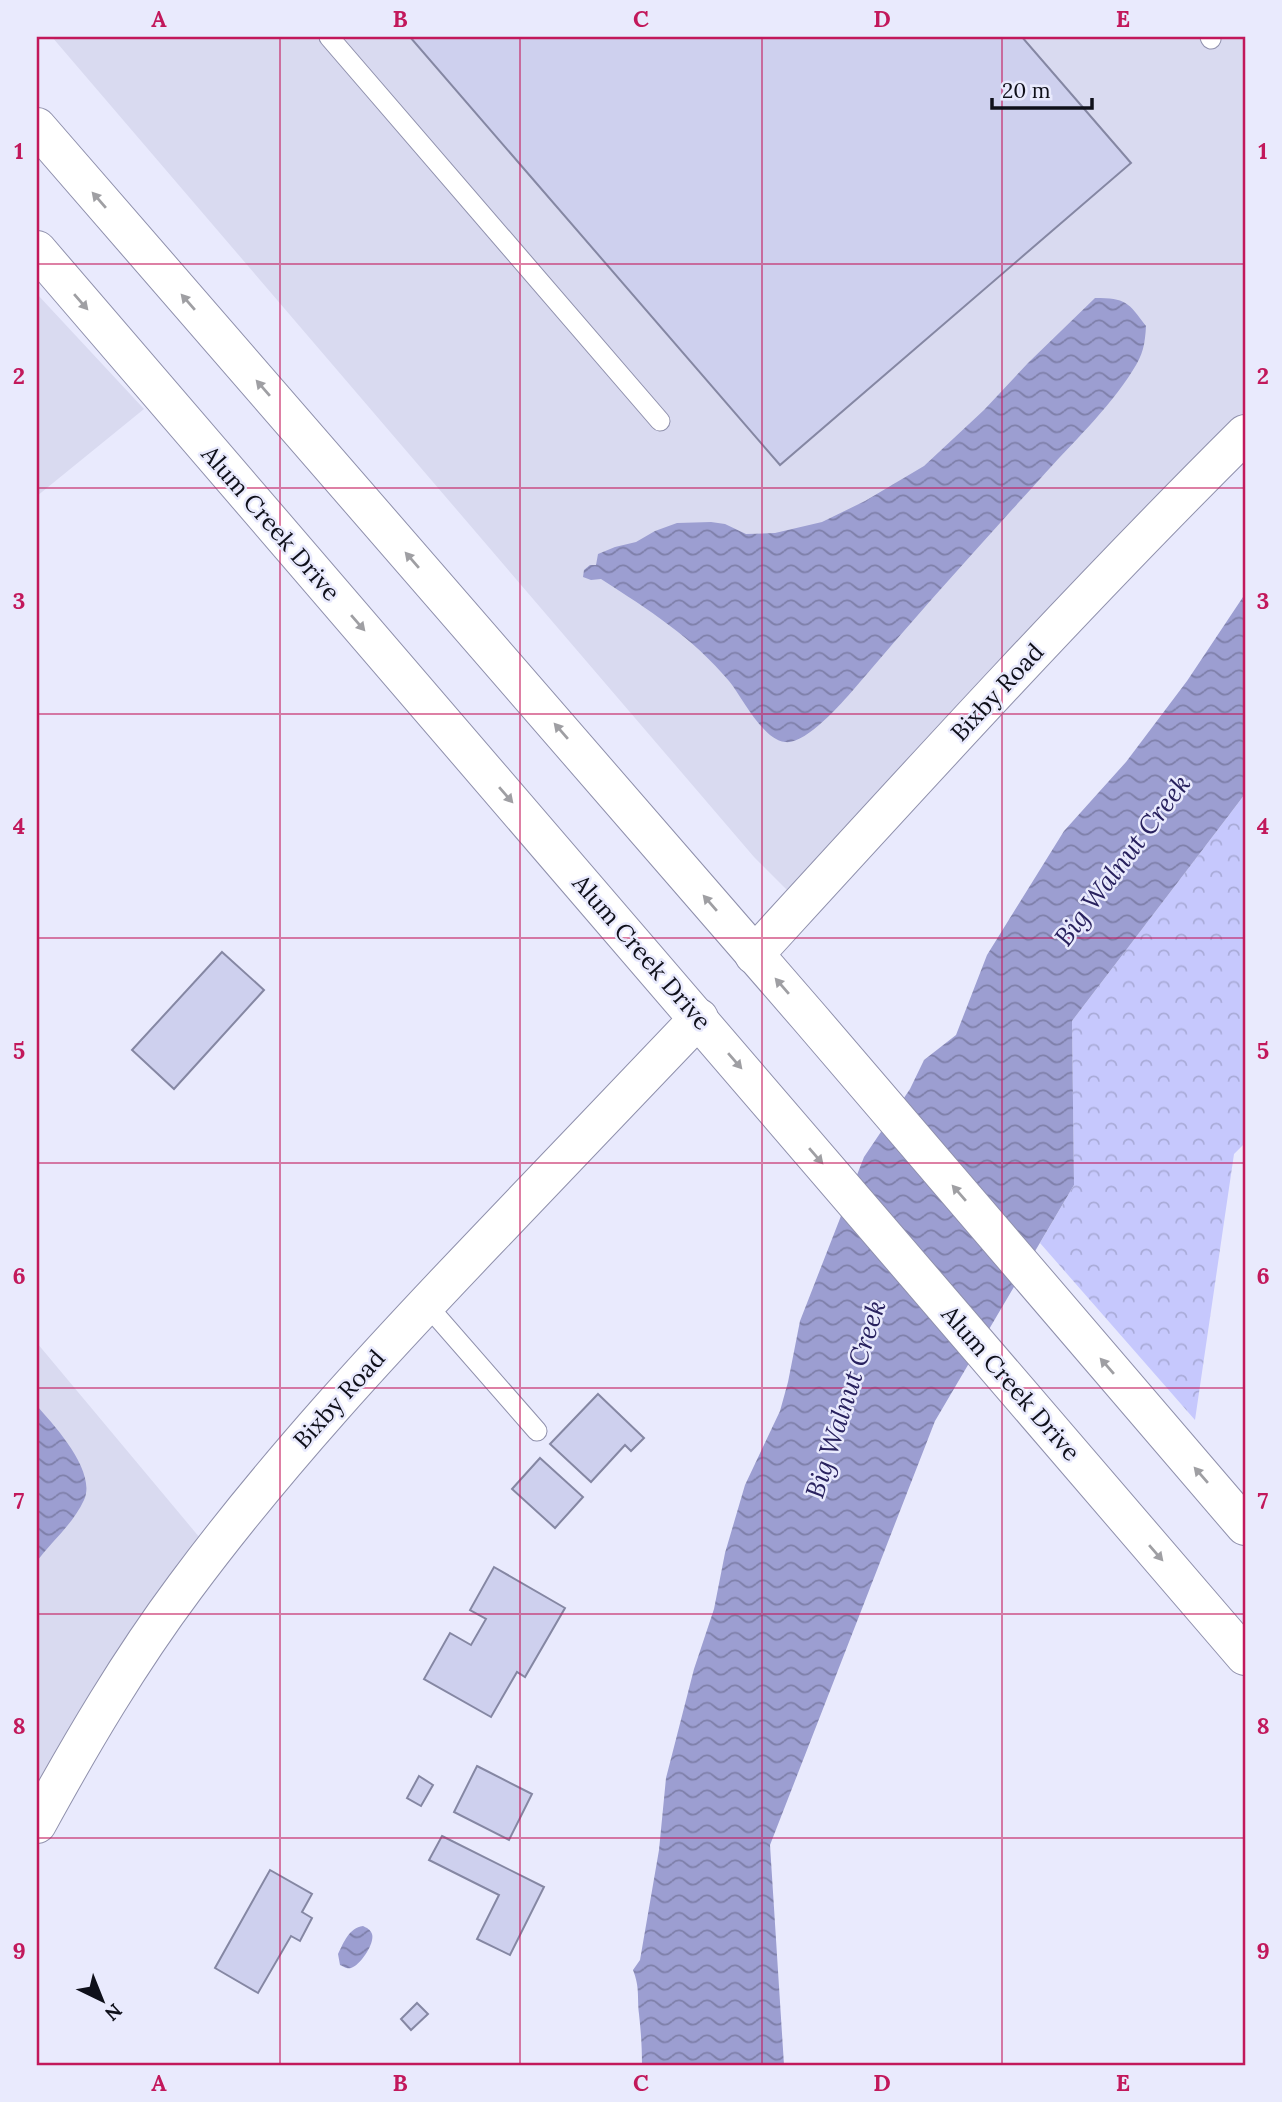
<svg xmlns="http://www.w3.org/2000/svg" width="1282" height="2102" font-family="Lora,serif">
	<defs>
		<pattern id="forest-crowns" width="20" height="18" patternUnits="userSpaceOnUse" patternTransform="scale(1.75)"><rect width="20" height="18" fill="#c6c8fd"/><path d="M2 6a3 3 0 1 1 6 0M12 15a3 3 0 1 1 6 0" fill="none" stroke="#a9abd8"/></pattern>
		<pattern id="water-waves" width="16" height="10" patternUnits="userSpaceOnUse" patternTransform="scale(1.75)"><rect width="16" height="10" fill="#9c9ed1"/><path d="M0 5q4-4 8 0t8 0" fill="none" stroke="#7e7fa9"/></pattern>
	</defs>
	<rect width="100%" height="100%" fill="#e9eafd"/>
	<!-- built -->
	<path fill="#d9daf0" d="M52,37H1245V434L801,904L754,857Z
		M37,294L144,409L37,496Z
		M37,1343L200,1538L37,1816Z"/>
	<!-- forest -->
	<path fill="url(#forest-crowns)" d="M1245,794V1143L1234,1154L1195,1420L1040,1243L1074,1185L1072,1021Z"/>
	<!-- water -->
	<path fill="url(#water-waves)" d="M1095,298C1126,298 1128,302 1146,326C1145,344 1143,355 1133,370C1108,410 1071,444 1040,479C977,548 915,617 854,689C841,704 805,745 785,742C762,739 742,697 729,681C692,637 649,610 601,579L591,580L583,577L584,570L590,565H596L598,554L615,547L636,542L655,531L677,523L711,522L725,524L746,534L775,533L822,522L865,501L924,466L984,410L1028,363Z
		M1245,594V794L1072,1021L1074,1185L935,1421L770,1845L784,2065H642C642,2048 641,2032 639,2014C637,1996 640,1988 633,1970L640,1960L659,1850L666,1778L694,1669L714,1609L725,1553L745,1485L780,1411L788,1382L800,1321L864,1157L910,1089L924,1060L956,1035L987,955L1064,831L1126,762L1187,681Z
		M37,1406C55,1426 97,1472 84,1500C73,1524 52,1541 37,1561Z
		M363,1926C367,1928 370,1929 372,1934C375,1943 361,1965 351,1968C346,1969 345,1967 340,1965L338,1954C344,1942 349,1928 363,1926Z"/>
	<!-- building -->
	<path fill="#ced0ee" stroke="#8587a3" stroke-width="2" d="M410,37H1022L1131,163L780,465Z
		M222,952L264,990L174,1089L132,1050Z
		M598,1394L644,1438L631,1451L625,1445L591,1482L550,1444Z
		M540,1458L583,1497L555,1528L512,1489Z
		M494,1567L565,1608L525,1677L517,1672L491,1717L424,1679L450,1633L471,1645L486,1619L470,1610Z
		M477,1766L532,1794L509,1840L454,1812Z
		M419,1776L433,1785L421,1806L407,1798Z
		M442,1836L544,1887L510,1955L477,1939L499,1895L429,1860Z
		M270,1870L312,1894L302,1912L312,1918L300,1941L291,1936L258,1993L215,1968Z
		M417,2003L428,2014L411,2030L401,2019Z"/>
	<g fill="none" stroke-linecap="round" stroke-linejoin="round">
		<defs>
			<path id="lane" d="M329,37L660,421
				M1210,37L1211,39
				M426,1304L537,1431"/>
			<path id="secondary" d="M754,955C915,779 1076,602 1245,434
				M37,1824C82,1742 129,1662 185,1587C277,1463 381,1351 487,1240C558,1166 628,1092 699,1018"/>
			<path id="primary" d="M37,127L809,1017L1245,1526
				M37,250L1245,1656"/>
		</defs>
		<!-- lane casing -->
		<use href="#lane" stroke="#8f90ac" stroke-width="21"/>
		<!-- secondary casing -->
		<use href="#secondary" stroke="#8f90ac" stroke-width="40"/>
		<!-- primary casing -->
		<use href="#primary" stroke="#8f90ac" stroke-width="40"/>
		<!-- lane -->
		<use href="#lane" stroke="#fff" stroke-width="19"/>
		<!-- secondary -->
		<use href="#secondary" stroke="#fff" stroke-width="38"/>
		<!-- primary -->
		<use href="#primary" stroke="#fff" stroke-width="38"/>
	</g>
	<!-- one-way arrows -->
	<defs><path id="oneway-solid" d="M-6-.8H1V-3.2L6.5 0L1 3.2V.8H-6Z" transform="scale(1.75)"/></defs>
	<g fill="#9f9fa3">
		<use href="#oneway-solid" transform="translate(99 200) rotate(-131)"/>
		<use href="#oneway-solid" transform="translate(81 302) rotate(49)"/>
		<use href="#oneway-solid" transform="translate(188 302) rotate(-131)"/>
		<use href="#oneway-solid" transform="translate(263 388) rotate(-131)"/>
		<use href="#oneway-solid" transform="translate(412 560) rotate(-131)"/>
		<use href="#oneway-solid" transform="translate(358 623) rotate(49)"/>
		<use href="#oneway-solid" transform="translate(561 731) rotate(-131)"/>
		<use href="#oneway-solid" transform="translate(506 795) rotate(49)"/>
		<use href="#oneway-solid" transform="translate(710 903) rotate(-131)"/>
		<use href="#oneway-solid" transform="translate(782 986) rotate(-131)"/>
		<use href="#oneway-solid" transform="translate(735 1061) rotate(49)"/>
		<use href="#oneway-solid" transform="translate(816 1156) rotate(49)"/>
		<use href="#oneway-solid" transform="translate(959 1193) rotate(-131)"/>
		<use href="#oneway-solid" transform="translate(1107 1366) rotate(-131)"/>
		<use href="#oneway-solid" transform="translate(1201 1475) rotate(-131)"/>
		<use href="#oneway-solid" transform="translate(1156 1553) rotate(49)"/>
	</g>
	<!-- grid -->
	<path fill="none" stroke="#c2185b" stroke-width="2" stroke-opacity="0.55" d="M280,37V2065M520,37V2065M762,37V2065M1002,37V2065M37,264H1245M37,488H1245M37,714H1245M37,938H1245M37,1163H1245M37,1388H1245M37,1614H1245M37,1838H1245"/>
	<g text-anchor="middle" dominant-baseline="central" stroke-width="5" stroke-linejoin="round" paint-order="stroke">
		<!-- street labels -->
		<g font-size="24" fill="#0f101a" stroke="#e9eafd">
			<text transform="translate(271 523) rotate(49)">Alum Creek Drive</text>
			<text transform="translate(997 692) rotate(-47)">Bixby Road</text>
			<text transform="translate(642 952) rotate(49)">Alum Creek Drive</text>
			<text transform="translate(1011 1383) rotate(49)">Alum Creek Drive</text>
			<text transform="translate(339 1399) rotate(-48)">Bixby Road</text>
		</g>
		<!-- water labels -->
		<g font-size="26" font-style="italic" fill="#28215e" stroke="#e9eafd">
			<text transform="translate(1122 860) rotate(-53)">Big Walnut Creek</text>
			<text transform="translate(845 1399) rotate(-72)">Big Walnut Creek</text>
		</g>
	</g>
	<!-- border -->
	<rect width="1282" height="2102" fill="none" stroke="#e9eafd" stroke-width="77"/>
	<!-- north arrow -->
	<g transform="translate(102 2000) rotate(137)" stroke="#e9eafd" stroke-width="5" paint-order="stroke">
	<path d="M0-5L12 26L0 18L-12 26Z" fill="#0f101a"/>
	<text y="-10" font-size="19" font-weight="bold" text-anchor="middle" fill="#0f101a">N</text>
	</g>
	<!-- scale -->
	<path d="M992 98v10h100v-10" fill="none" stroke="#0f101a" stroke-width="3.5"/>
	<text x="1002" y="98" font-size="21" fill="#0f101a" stroke="#e9eafd" stroke-width="5" paint-order="stroke">20 m</text>
	<rect x="38" y="38" width="1206" height="2026" fill="none" stroke="#c2185b" stroke-width="2.5"/>
	<g font-size="23" text-anchor="middle" font-weight="bold" fill="#c2185b">
		<text x="159" y="27">A</text>
		<text x="400" y="27">B</text>
		<text x="641" y="27">C</text>
		<text x="882" y="27">D</text>
		<text x="1123" y="27">E</text>
		<text x="19" y="159">1</text>
		<text x="1263" y="159">1</text>
		<text x="19" y="384">2</text>
		<text x="1263" y="384">2</text>
		<text x="19" y="609">3</text>
		<text x="1263" y="609">3</text>
		<text x="19" y="834">4</text>
		<text x="1263" y="834">4</text>
		<text x="19" y="1059">5</text>
		<text x="1263" y="1059">5</text>
		<text x="19" y="1284">6</text>
		<text x="1263" y="1284">6</text>
		<text x="19" y="1509">7</text>
		<text x="1263" y="1509">7</text>
		<text x="19" y="1734">8</text>
		<text x="1263" y="1734">8</text>
		<text x="19" y="1959">9</text>
		<text x="1263" y="1959">9</text>
		<text x="159" y="2091">A</text>
		<text x="400" y="2091">B</text>
		<text x="641" y="2091">C</text>
		<text x="882" y="2091">D</text>
		<text x="1123" y="2091">E</text>
	</g>
</svg>
